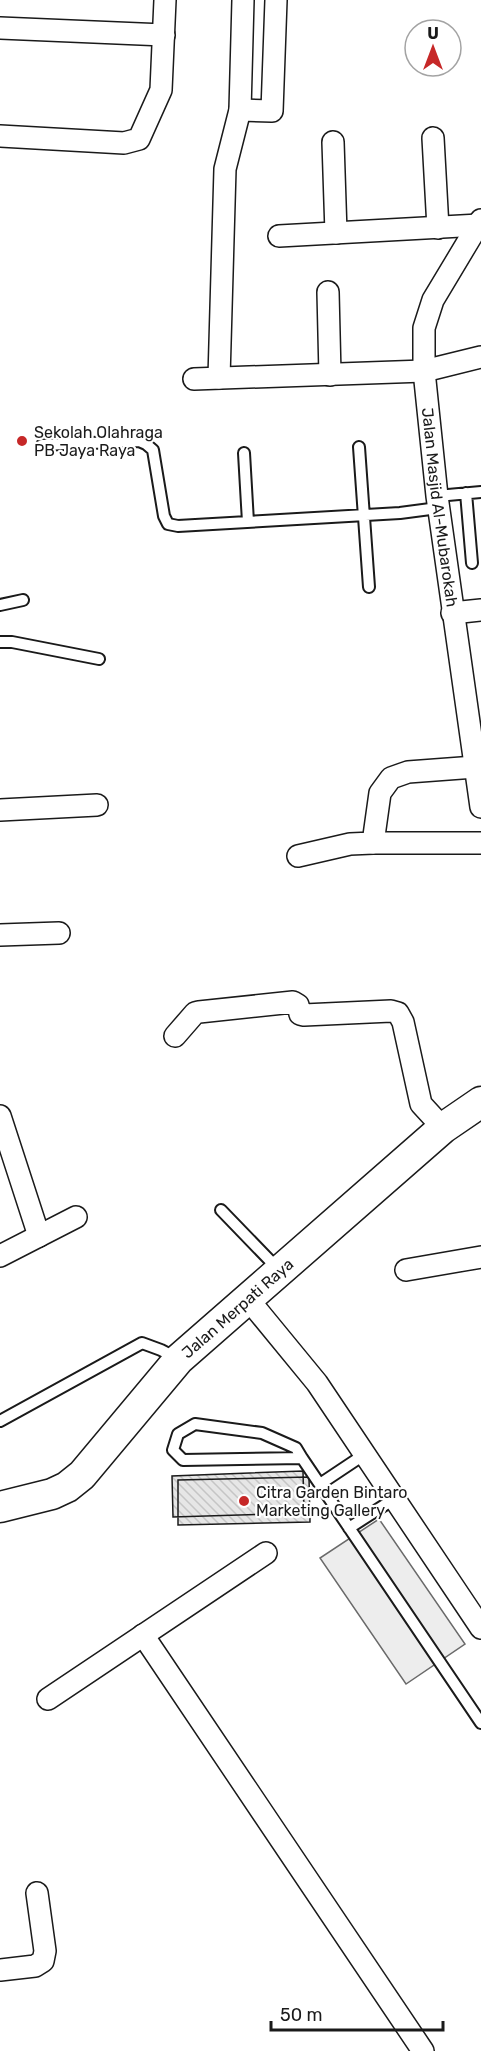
<svg xmlns="http://www.w3.org/2000/svg" width="481" height="2051" font-family="Rubik,sans-serif">
	<defs>
		<pattern id="building-back-hatch" width="6" height="6" patternUnits="userSpaceOnUse" patternTransform="scale(1.5)"><rect width="6" height="6" fill="#e6e6e6"/><path d="M-1 5l2 2M0 0l6 6M5-1l2 2" fill="none" stroke="#c5c5c5"/></pattern>
	</defs>
	<rect width="100%" height="100%" fill="#fff"/>
	<!-- parking -->
	<path fill="#ededed" stroke="#6a6a6a" stroke-width="1.5" d="M379,1519L465,1644L406,1684L320,1558Z"/>
	<!-- building -->
	<path fill="url(#building-back-hatch)" stroke="#1a1a1a" stroke-width="1.5" d="M303,1471L304,1513L173,1517L172,1476Z
		M309,1477L310,1522L178,1525V1480Z"/>
	<g fill="none" stroke-linecap="round" stroke-linejoin="round">
		<defs>
			<path id="lane" d="M42,445L139,441L146,444L153,450L164,516L168,524L178,526L400,513L438,508
				M359,447L369,587
				M244,453L248,522
				M466,493L472,563
				M437,496L481,492
				M0,605L23,600
				M0,642H12L99,659
				M221,1210L279,1270
				M0,1421L142,1343L161,1350L178,1359
				M302,1458L183,1460L173,1450L178,1434L195,1424L262,1433L296,1448L302,1458L481,1723
				M320,1484L365,1454
				M349,1528L394,1499"/>
			<g id="street">
				<path d="M0,28L164,35"/>
				<path d="M240,110L272,111L276,0"/>
				<path d="M0,136L124,143L139,139L161,90L165,0"/>
				<path d="M433,138L438,228"/>
				<path d="M333,142L336,233"/>
				<path id="s1" d="M481,220L433,300L424,328V371L437,496L481,807"/>
				<path d="M279,236L479,225"/>
				<path d="M328,292L330,375"/>
				<path d="M219,378L225,169L240,110L243,0"/>
				<path d="M194,379L424,371L481,357"/>
				<path d="M452,613L481,610"/>
				<path d="M0,810L97,805"/>
				<path d="M373,843H481"/>
				<path d="M298,856L350,844L373,843L380,793L391,778L408,772L475,767"/>
				<path d="M0,935L59,933"/>
				<path d="M175,1036L195,1013L199,1012L293,1002L298,1005L300,1014L304,1015L391,1011L398,1013L403,1022L421,1104L443,1128"/>
				<path d="M0,1116L39,1236"/>
				<path d="M0,1256L76,1217"/>
				<path d="M406,1270L481,1257"/>
				<path d="M248,1299L317,1383L481,1628"/>
				<path d="M143,1635L423,2051"/>
				<path d="M48,1699L266,1553"/>
				<path d="M0,1970L35,1966L43,1961L45,1951L37,1893"/>
			</g>
			<g id="secondary">
				<path id="s2" d="M0,1507L52,1494L67,1487L82,1475L179,1359L443,1128L481,1102"/>
			</g>
		</defs>
		<!-- lane casing -->
		<use href="#lane" stroke="#1a1a1a" stroke-width="14"/>
		<!-- street casing -->
		<use href="#street" stroke="#1a1a1a" stroke-width="24"/>
		<!-- secondary casing -->
		<use href="#secondary" stroke="#1a1a1a" stroke-width="33"/>
		<!-- lane -->
		<use href="#lane" stroke="#fff" stroke-width="10"/>
		<!-- street -->
		<use href="#street" stroke="#fff" stroke-width="21"/>
		<!-- secondary -->
		<use href="#secondary" stroke="#fff" stroke-width="30"/>
	</g>
	<!-- markers -->
	<g fill="#c62828" stroke="#fff" stroke-width="2">
		<circle cx="22" cy="441" r="6"/>
		<circle cx="244" cy="1501" r="6"/>
	</g>
	<g text-anchor="middle" dominant-baseline="central" stroke-width="4.5" stroke-linejoin="round" paint-order="stroke">
		<!-- poi labels -->
		<g font-size="16" fill="#1a1a1a" stroke="#fff" text-anchor="start">
			<text x="34" y="432">Sekolah Olahraga<tspan x="34" dy="18">PB Jaya Raya</tspan></text>
			<text x="256" y="1492">Citra Garden Bintaro<tspan x="256" dy="18">Marketing Gallery</tspan></text>
		</g>
		<!-- street labels -->
		<g font-size="16" fill="#1a1a1a" stroke="#fff">
			<text stroke="none"><textPath href="#s1" startOffset="303">Jalan Masjid Al-Mubarokah</textPath></text>
			<text stroke="none"><textPath href="#s2" startOffset="318">Jalan Merpati Raya</textPath></text>
		</g>
	</g>
	<!-- north arrow -->
	<g transform="translate(433 48)"><circle r="28" fill="#ffffff" stroke="#a3a3a3" stroke-width="1.5"/>
	<path d="M0-4.5L10 22L0 15L-10 22Z" fill="#c62828"/>
	<text y="-9" font-size="16" font-weight="bold" text-anchor="middle" fill="#1a1a1a">U</text>
	</g>
	<!-- scale -->
	<path d="M271 2021v9h172v-9" fill="none" stroke="#1a1a1a" stroke-width="3"/>
	<text x="280" y="2021" font-size="18" fill="#1a1a1a" stroke="#ffffff" stroke-width="4.5" paint-order="stroke">50 m</text>
</svg>
